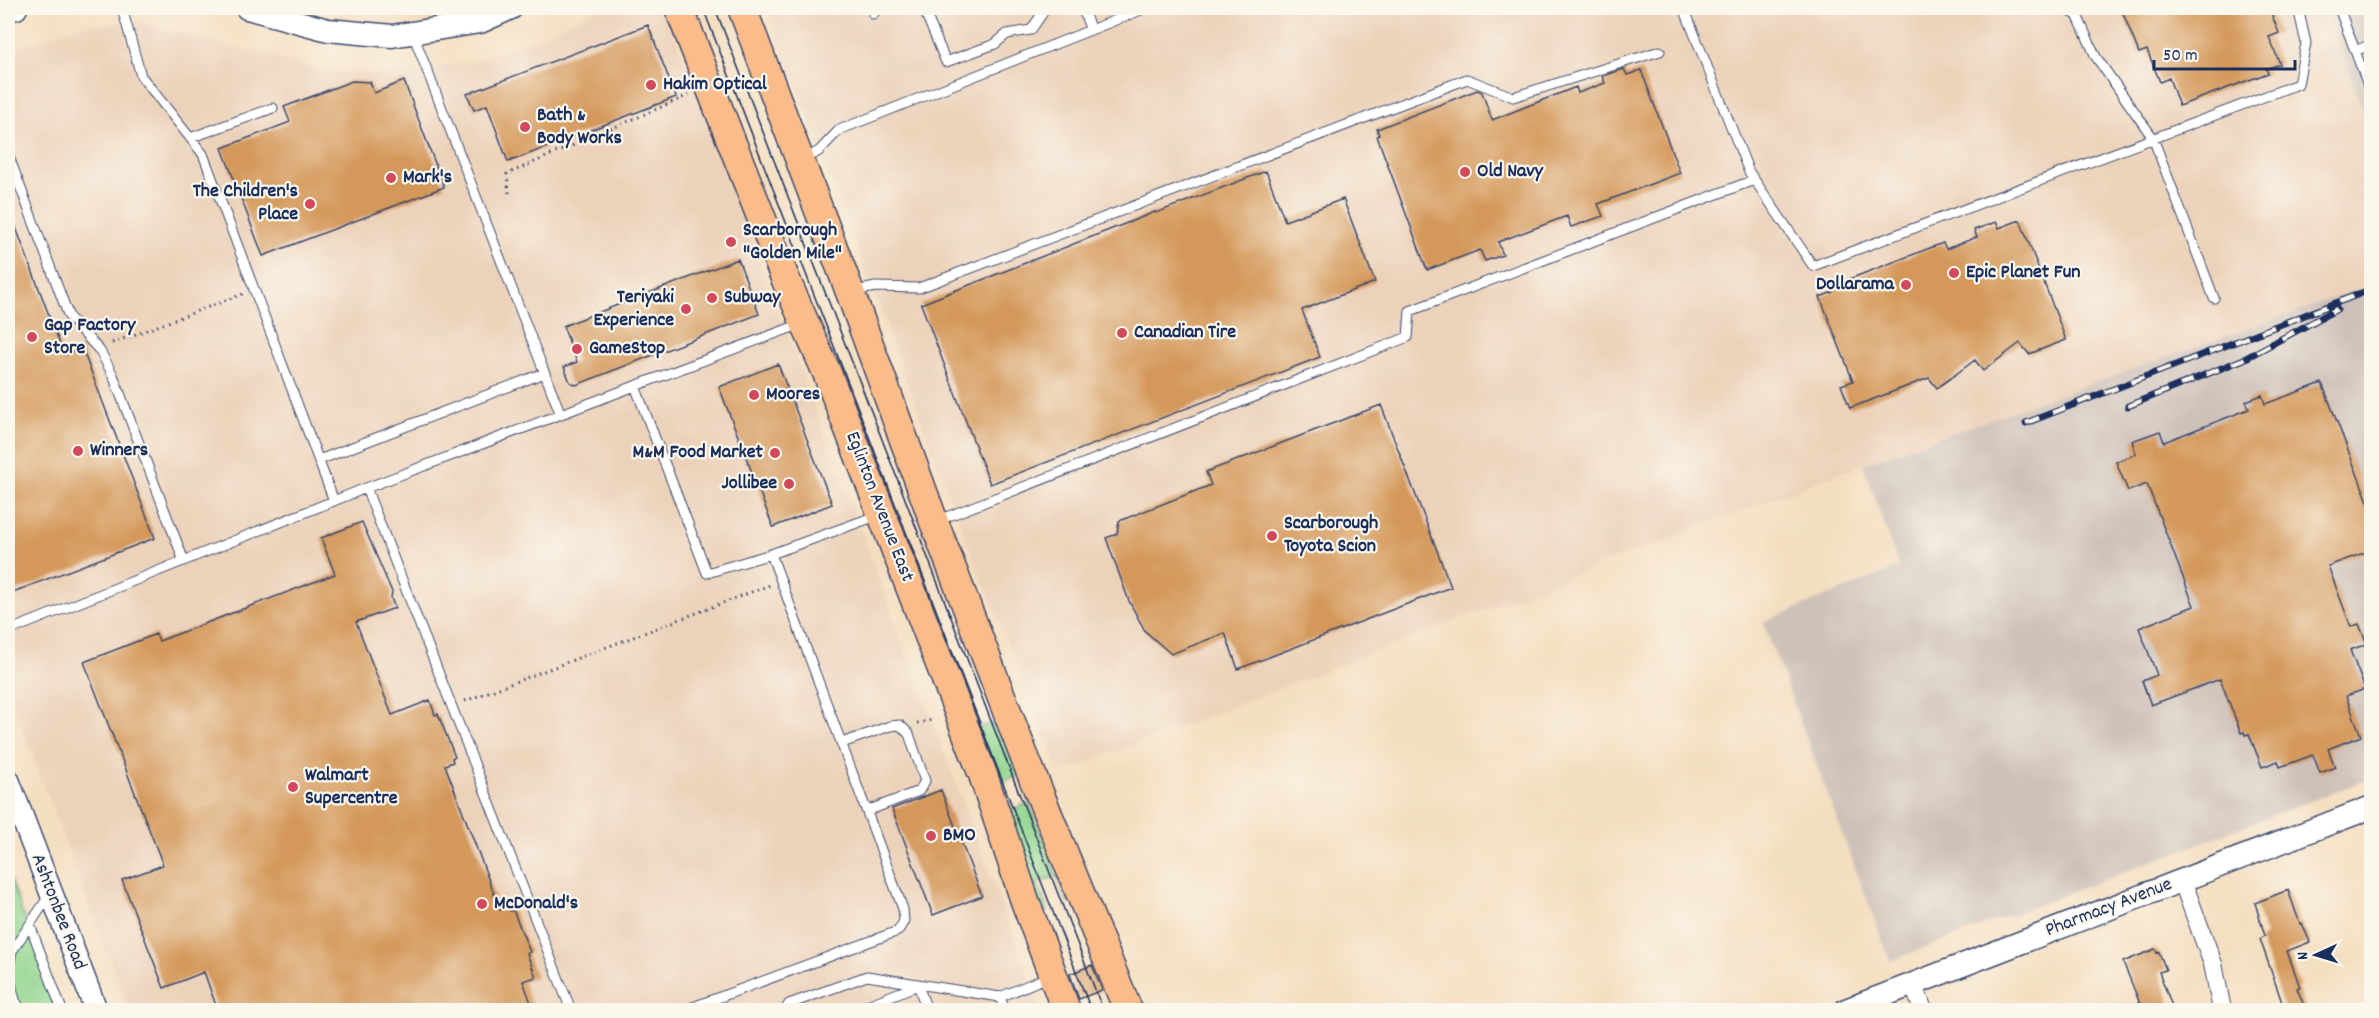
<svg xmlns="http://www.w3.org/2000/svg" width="2379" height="1018" font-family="Dekko,sans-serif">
	<rect width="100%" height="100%" fill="#fbf7ec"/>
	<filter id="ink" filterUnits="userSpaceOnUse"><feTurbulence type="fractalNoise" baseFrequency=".0167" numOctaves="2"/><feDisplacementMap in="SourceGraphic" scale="12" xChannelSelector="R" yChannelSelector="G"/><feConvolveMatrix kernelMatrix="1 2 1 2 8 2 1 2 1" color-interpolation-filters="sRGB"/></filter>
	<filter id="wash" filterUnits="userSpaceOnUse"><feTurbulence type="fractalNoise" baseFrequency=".008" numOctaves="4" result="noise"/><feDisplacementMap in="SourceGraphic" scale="24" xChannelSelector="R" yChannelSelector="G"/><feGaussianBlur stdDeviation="1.35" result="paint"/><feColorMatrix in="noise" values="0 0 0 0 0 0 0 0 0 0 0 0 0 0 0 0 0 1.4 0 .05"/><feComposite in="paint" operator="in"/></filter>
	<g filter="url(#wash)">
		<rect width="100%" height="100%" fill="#f4dec0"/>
		<!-- built -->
		<path fill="#ecd2ba" d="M598,8H663L665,10L1041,1010H756L753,1001L728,1010H129L8,692V50L82,25L139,22L323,71L385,74L472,62L535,40Z
			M767,8H2326L2371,133V286L1863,464L1060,773L962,529Z"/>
		<!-- industrial -->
		<path fill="#cec1b9" d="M2326,8H2371V133Z
			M2371,285V778L1890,961L1763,622L1899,567L1863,464Z"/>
		<!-- green -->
		<path fill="#8fd48d" stroke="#558276" stroke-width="1.5" d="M1000,720L1020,775L996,784L975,729Z
			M1029,803L1057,875L1075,900L1068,903L1057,876L1037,883L1048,911L1041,913L1008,811Z
			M8,875L60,1010H8Z"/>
		<g id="blocks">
			<!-- building -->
			<path fill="#d4985a" d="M2121,8H2269L2279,33L2269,37L2280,64L2266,69L2268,73L2179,106L2169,78L2160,82L2147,50L2139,53Z
				M648,25L676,97L508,162L487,105L474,110L467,94Z
				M1624,69L1627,75L1641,70L1680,173L1598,204L1603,216L1571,227L1567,216L1498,242L1503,255L1485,261L1480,250L1427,270L1377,136L1379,135L1377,129L1477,90L1482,92L1492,120L1576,87L1578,93L1605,83L1602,76Z
				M352,81L370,82L374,93L404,81L444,187L263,256L222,148L290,122L284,107Z
				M1266,171L1285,221L1343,199L1375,282L1302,310L1320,357L990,484L921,304L1155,212L1156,213Z
				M9,209L64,355L82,348L155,538L8,594Z
				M2020,220L2066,340L2029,354L2020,343L1983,371L1975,360L1937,388L1929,378L1850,408L1841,385L1853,381L1820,297L1833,292L1831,286L1943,243L1946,249L1977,237L1974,230L1996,222L1999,228Z
				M738,259L759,314L576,385L570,382L564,367L577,362L563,326Z
				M778,364L832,504L773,527L719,387Z
				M2322,383L2372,512V550L2328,566L2351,627L2359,624L2367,644L2350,650L2365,689L2346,696L2361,736L2328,749L2335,767L2320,773L2313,755L2280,767L2278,761L2262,767L2249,734L2245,735L2244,732L2241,733L2220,679L2151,705L2142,681L2157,675L2139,628L2194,606L2147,484L2128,491L2116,462L2136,454L2132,441L2160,431L2164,442L2249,409L2246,401L2262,395L2265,404Z
				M1381,405L1451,587L1238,669L1225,633L1171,654L1145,631L1129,601L1106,538L1117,534L1119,521L1211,485L1206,472Z
				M362,522L392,592L391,598L395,608L356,622L392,715L430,700L435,715L438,714L455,757L452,758L453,762L445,765L483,865L500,910L509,906L510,911L513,910L530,952L527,954L536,977L523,981L534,1011H218L204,972L164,988L122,880L163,865L84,662L156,634L159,641L335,574L321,538Z
				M941,790L982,896L933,915L892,809Z
				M2288,890L2300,924L2302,923L2310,942L2287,951L2300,987L2297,988L2306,1011H2285L2260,939L2265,936L2255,903Z
				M2155,949L2157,953L2159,952L2166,970L2159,972L2174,1011H2143L2123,962Z
				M1092,965L1102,990L1079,999L1070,974Z"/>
		</g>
	</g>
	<g filter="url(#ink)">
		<use href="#blocks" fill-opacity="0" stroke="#3c496d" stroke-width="1.5"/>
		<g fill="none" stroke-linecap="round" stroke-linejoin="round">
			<defs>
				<path id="service" d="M122,8L141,76L203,154L334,501
					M933,8L925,12L946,62L995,44L1007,34L1031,30L1046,8
					M1082,8L1091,30
					M1684,8L1749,172L1813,266L2298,84L2306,43L2298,8
					M2063,8L2077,15L2096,57L2153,138L2214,298
					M2339,8L2372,96
					M873,14L878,8
					M413,34L561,415
					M2355,51L2372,44
					M190,138L273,108
					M8,154L69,317L100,351L113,375L184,561
					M802,161L819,151L839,130L1146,8
					M854,291L876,287L919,288L1467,79L1513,97L1660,51
					M635,386L801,324
					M319,460L544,373
					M366,488L571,1010
					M936,521L1408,337L1410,311L1754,180
					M771,554L879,515
					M8,631L366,488L635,386L707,573L771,554L903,909L904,921L898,931L685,1010
					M842,743L890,726L900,725L909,734L925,781L919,791L867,811
					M30,925L62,1010
					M8,972L12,951L49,896
					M8,972L15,1000L21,1010
					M918,985L927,1010
					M1000,997L1005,1010
					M785,1010L789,1004L867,976L1000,997L1050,976
					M855,1010L918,985"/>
				<path id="minor" d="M2182,880L2213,964L2222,1010
					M1913,983L1923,1010"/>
				<path id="tertiary" d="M247,8L328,30L392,36L480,22L511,8
					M8,10L16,8
					M8,780L96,1010
					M1846,1010L2372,807"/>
				<path id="primary" d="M679,8L785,278L827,373L983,775L1025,901L1066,1010
					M742,8L850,292L934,522L1025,758L1128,1010"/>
			</defs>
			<!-- service casing -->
			<use href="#service" stroke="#3c496d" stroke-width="11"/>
			<!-- minor casing -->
			<use href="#minor" stroke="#3c496d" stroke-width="20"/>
			<!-- tertiary casing -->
			<use href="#tertiary" stroke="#3c496d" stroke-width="25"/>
			<!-- primary casing -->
			<use href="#primary" stroke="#3c496d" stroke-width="31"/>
			<!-- path -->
			<path stroke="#3c496d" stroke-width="3" stroke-dasharray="1.5 4.5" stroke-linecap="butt" d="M509,193L507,174L689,95
				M112,343L243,294
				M465,701L770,585
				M917,723L933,720"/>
			<!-- service -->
			<use href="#service" stroke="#fff" stroke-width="9"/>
			<!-- minor -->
			<use href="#minor" stroke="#fff" stroke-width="18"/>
			<!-- tertiary -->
			<use href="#tertiary" stroke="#fff" stroke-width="22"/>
			<!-- primary -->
			<use href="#primary" stroke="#fabc8b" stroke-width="28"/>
			<!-- tram -->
			<path stroke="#1b2f5e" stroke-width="1.5" d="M703,8L1091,1010
				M715,8L1103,1010"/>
			<defs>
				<path id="rail" d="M2128,406L2244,359L2337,309
					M2026,423L2372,289"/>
			</defs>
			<!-- rail casing -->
			<use href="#rail" stroke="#1b2f5e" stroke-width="7"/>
			<!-- rail -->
			<use href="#rail" stroke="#fbf7ec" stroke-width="4.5" stroke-dasharray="14" stroke-linecap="butt"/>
		</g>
	</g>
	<!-- markers -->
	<g fill="#d1495b" stroke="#fbf7ec" stroke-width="2">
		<circle cx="651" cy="85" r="6"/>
		<circle cx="525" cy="127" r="6"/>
		<circle cx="1465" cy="172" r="6"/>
		<circle cx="391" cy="178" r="6"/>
		<circle cx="310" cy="204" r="6"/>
		<circle cx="731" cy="242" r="6"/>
		<circle cx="1954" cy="273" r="6"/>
		<circle cx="1906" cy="285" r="6"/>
		<circle cx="712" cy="298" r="6"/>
		<circle cx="686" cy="309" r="6"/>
		<circle cx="1122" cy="333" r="6"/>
		<circle cx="32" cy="337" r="6"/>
		<circle cx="577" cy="349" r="6"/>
		<circle cx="754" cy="395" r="6"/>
		<circle cx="78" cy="451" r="6"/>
		<circle cx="775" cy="453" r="6"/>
		<circle cx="789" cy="484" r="6"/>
		<circle cx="1272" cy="536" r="6"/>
		<circle cx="293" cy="787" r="6"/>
		<circle cx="931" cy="836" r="6"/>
		<circle cx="482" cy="904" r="6"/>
	</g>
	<g text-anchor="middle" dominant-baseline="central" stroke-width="4.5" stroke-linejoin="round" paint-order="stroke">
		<!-- poi labels -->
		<g font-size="20" font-weight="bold" fill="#1b2f5e" stroke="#fbf7ec" text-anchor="start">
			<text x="663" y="85">Hakim Optical</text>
			<text x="537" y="116">Bath &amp;<tspan x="537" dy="23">Body Works</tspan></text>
			<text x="1477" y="172">Old Navy</text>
			<text x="403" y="178">Mark's</text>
			<text x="298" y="192" text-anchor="end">The Children's<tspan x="298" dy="23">Place</tspan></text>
			<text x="743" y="231">Scarborough<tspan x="743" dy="23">"Golden Mile"</tspan></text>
			<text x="1966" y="273">Epic Planet Fun</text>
			<text x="1894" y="285" text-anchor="end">Dollarama</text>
			<text x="674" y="298" text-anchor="end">Teriyaki<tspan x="674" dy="23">Experience</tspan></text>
			<text x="724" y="298">Subway</text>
			<text x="44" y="326">Gap Factory<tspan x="44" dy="23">Store</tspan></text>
			<text x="1134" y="333">Canadian Tire</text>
			<text x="589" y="349">GameStop</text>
			<text x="766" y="395">Moores</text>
			<text x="90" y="451">Winners</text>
			<text x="763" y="453" text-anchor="end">M&amp;M Food Market</text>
			<text x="777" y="484" text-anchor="end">Jollibee</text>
			<text x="1284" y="524">Scarborough<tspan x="1284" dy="23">Toyota Scion</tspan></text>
			<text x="305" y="776">Walmart<tspan x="305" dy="23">Supercentre</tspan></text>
			<text x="943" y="836">BMO</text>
			<text x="494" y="904">McDonald's</text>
		</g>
		<!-- street labels -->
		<g font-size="20" fill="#1b2f5e" stroke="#fbf7ec">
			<text transform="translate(879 507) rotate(69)">Eglinton Avenue East</text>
			<text transform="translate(2109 908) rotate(-21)">Pharmacy Avenue</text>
			<text transform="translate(58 912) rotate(69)">Ashtonbee Road</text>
		</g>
	</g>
	<!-- margin -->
	<rect width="2379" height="1018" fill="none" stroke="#fbf7ec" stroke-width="30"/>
	<!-- north arrow -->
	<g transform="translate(2316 955) rotate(266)" stroke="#fbf7ec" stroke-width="4.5" paint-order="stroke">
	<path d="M0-4.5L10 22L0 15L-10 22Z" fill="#1b2f5e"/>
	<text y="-9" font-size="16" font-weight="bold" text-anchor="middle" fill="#1b2f5e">N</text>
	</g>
	<!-- scale -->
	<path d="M2154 60v9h141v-9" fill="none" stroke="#1b2f5e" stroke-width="3"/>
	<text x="2163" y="60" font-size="18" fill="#1b2f5e" stroke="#fbf7ec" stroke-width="4.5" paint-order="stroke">50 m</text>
</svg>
